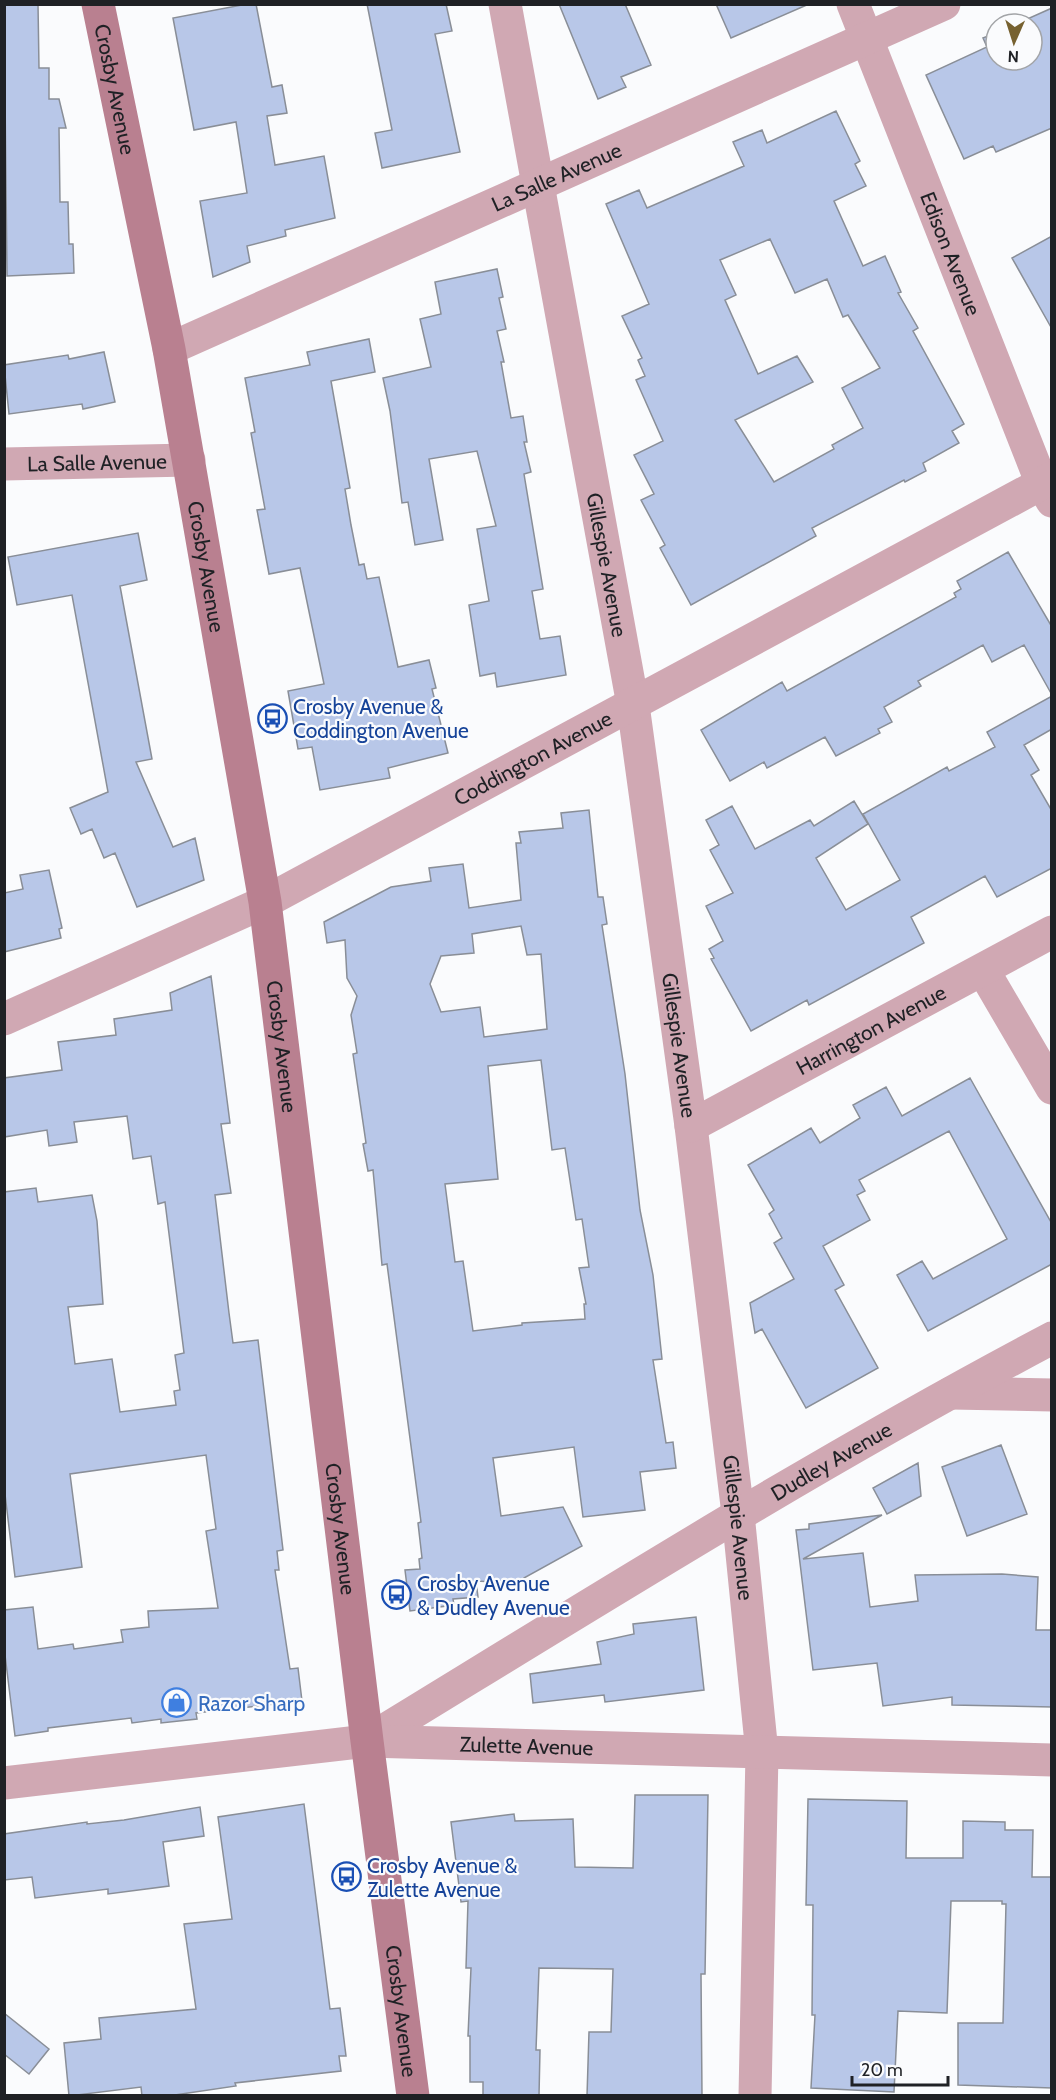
<svg xmlns="http://www.w3.org/2000/svg" width="1056" height="2100" font-family="Cabin,sans-serif">
	<rect width="100%" height="100%" fill="#fafbfd"/>
	<!-- building -->
	<path fill="#b8c7e8" stroke="#898e97" stroke-width="1.5" fill-rule="evenodd" d="M4,4H38L39,68H49V99H59L66,128H59L60,202H68L69,244H73L74,273L7,276Z
		M247,4H256L272,87L282,85L287,113L267,116L275,165L324,156L335,218L285,230L286,236L247,246L250,262L213,277L200,201L247,193L236,122L194,130L173,18Z
		M367,4H446L452,31L435,34L460,152L382,168L375,133L392,130Z
		M559,4H625L651,65L621,77L626,87L598,99Z
		M716,4H809L731,38Z
		M1052,8V128L996,152L993,146L964,159L926,75L987,47L983,38L996,33V60H1032V24H1016Z
		M836,111L860,161L855,164L866,186L834,201L863,266L885,256L901,292L898,293L918,328L913,331L964,424L952,431L959,443L923,463L926,471L905,482L904,480L812,528L816,536L691,605L660,548L665,545L641,500L654,494L634,455L663,441L636,380L645,376L638,360L642,358L622,316L649,304L606,204L639,190L647,208L744,166L733,142L762,130L767,143ZM770,239L795,293L827,279L843,317L848,315L880,368L842,388L863,428L832,445L834,449L774,482L735,420L813,382L797,356L758,374L725,300L736,295L720,260Z
		M1052,236V329L1012,258Z
		M497,269L503,297L499,298L506,329L497,331L504,362H501L511,418L523,416L527,442H524L531,472L524,474L543,589L532,591L540,639L560,636L566,675L497,687L495,673L480,676L469,605L489,601L477,529L496,526L477,451L429,459L443,540L415,545L408,502L402,503L390,411L383,378L431,367L420,319L441,314L435,282Z
		M369,339L375,372L331,381L350,488L345,489L351,525L359,565L364,564L367,579L379,577L398,667L429,660L436,688L432,689L448,753L388,768L390,778L320,790L312,747L298,749L288,691L324,684L300,568L269,574L257,510L265,509L251,433L255,432L245,378L310,365L307,352Z
		M104,352L115,402L83,409L82,404L9,414L4,365L68,355L69,359Z
		M138,533L147,580L120,586L152,759L136,762L173,847L195,838L204,880L137,907L115,853L104,858L92,829L81,834L70,808L108,792L72,595L17,605L8,557Z
		M1008,552L1052,627V695L1024,645L992,662L983,645L918,681L921,686L884,707L892,722L878,729L880,733L836,756L825,737L767,768L764,762L730,781L701,730L782,682L787,691L956,597L954,593L961,589L957,581Z
		M1052,696V729L1024,745L1039,770L1031,775L1052,811V868L997,897L985,876L911,917L924,943L809,1005L807,1000L751,1031L711,959L714,958L709,949L723,941L706,906L733,893L710,850L719,845L706,820L732,806L755,849L810,820L814,826L854,801L868,824L816,858L846,910L900,880L863,814L947,767L949,771L995,747L987,732Z
		M589,810L598,897H603L607,924L602,925L625,1074L640,1210L653,1275L662,1359L653,1360L666,1443L673,1442L676,1468L640,1472L645,1510L583,1517L574,1447L493,1458L501,1516L563,1507L582,1546L515,1583L476,1581L478,1597L453,1599L454,1605L410,1611L405,1570L420,1569L419,1559L422,1558L418,1523L421,1522L387,1264L382,1265L373,1170L368,1171L363,1144L366,1143L353,1054L357,1053L351,1015L357,996L347,978L345,940L327,943L324,922L391,887L431,881L429,868L463,864L469,908L521,900L516,843H521L519,832L563,828L561,813ZM521,926L527,955L541,954L547,1029L484,1037L480,1007L441,1012L430,984L441,956L474,953L472,934ZM541,1060L552,1150L565,1148L576,1220L582,1219L589,1267L579,1268L586,1304H584L585,1319L522,1323V1325L473,1331L463,1261L455,1262L445,1184L498,1179L488,1066Z
		M49,870L62,928L59,929L61,938L4,952V893L23,889L20,875Z
		M211,976L230,1123L221,1124L231,1193L215,1195L229,1313L233,1343L258,1340L283,1550L277,1551L279,1570H275L290,1669L298,1668L302,1701L196,1713L197,1719L161,1723V1719L132,1723L131,1718L48,1728V1731L15,1736L4,1647V1610L33,1607L38,1649L73,1644L74,1649L123,1642L121,1630L149,1627L148,1611L218,1608L206,1531L216,1529L206,1455L70,1474L82,1567L15,1577L4,1486V1192L36,1188L38,1202L92,1195L97,1221L103,1304L68,1307L75,1364L112,1359L120,1412L176,1405L174,1391L180,1390L175,1355L184,1353L165,1202L158,1204L151,1156L133,1159L127,1116L74,1122L77,1142L49,1146L47,1130L4,1137V1078L62,1070L58,1042L116,1035L114,1019L172,1010L170,993Z
		M970,1078L1052,1224V1264L928,1331L897,1275L922,1261L933,1279L1007,1239L949,1131L859,1180L865,1191L857,1195L870,1220L823,1246L844,1285L835,1290L878,1368L806,1408L762,1329L755,1333L750,1303L794,1279L774,1243L782,1238L769,1214L774,1210L748,1165L811,1128L820,1143L860,1118L853,1105L886,1087L902,1116Z
		M1001,1445L1027,1514L967,1536L942,1467Z
		M918,1463L921,1496L887,1514L873,1488Z
		M882,1515L803,1559L863,1553L870,1607L918,1601L915,1575L1002,1574L1038,1577L1036,1630H1052V1707L952,1705V1697L883,1706L877,1663L813,1670L796,1530L809,1529V1524Z
		M696,1617L704,1690L605,1702L604,1695L533,1703L530,1674L601,1664L597,1642L634,1634L633,1624Z
		M635,1795H708L705,1974H701L702,2096H587L589,2032H611L613,1969L539,1968L536,2050H540L539,2096H483V2082H470V2036H468L471,1968H466L468,1901L461,1902L451,1822L514,1814L515,1821L573,1819L575,1867L633,1868Z
		M808,1799L907,1801L906,1858H963V1821L1005,1822V1830H1033L1032,1877H1052V2088L958,2085V2023H1003L1006,1904H1002V1901H951L947,2013L898,2011L894,2092L811,2088L815,2015H812L813,1905H806Z
		M304,1804L330,2009L340,2008L346,2056H339L341,2071L235,2083L236,2086L168,2096H142L141,2087L69,2096L64,2043L101,2039L99,2018L196,2009L184,1924L232,1919L218,1817Z
		M200,1807L204,1836L163,1842L169,1886L108,1894V1889L35,1898L32,1877L4,1880V1834L87,1822V1824L124,1820Z
		M4,2013L49,2049L29,2074L4,2054Z"/>
	<g fill="none" stroke-linecap="round" stroke-linejoin="round">
		<!-- street -->
		<g stroke="#d0a8b3" stroke-width="33">
			<path id="s1" d="M505,4L633,705L691,1126L738,1514L762,1753L755,2096"/>
			<path id="s2" d="M853,4L1042,484L1052,501"/>
			<path id="s3" d="M169,349L944,4"/>
			<path id="s4" d="M4,464L189,460"/>
			<path d="M983,970L1052,1088"/>
			<path id="s5" d="M4,1019L265,902L1052,478"/>
			<path id="s6" d="M691,1126L1052,932"/>
			<path d="M951,1393L1052,1395"/>
			<path id="s7" d="M367,1741C593,1603 817,1462 1052,1338"/>
			<path id="s8" d="M4,1783L367,1741L1052,1760"/>
		</g>
		<!-- secondary -->
		<path stroke="#b98090" stroke-width="33" id="s9" d="M98,4L169,349L265,902L367,1741L413,2096"/>
	</g>
	<!-- icons -->
	<defs>
		<symbol id="bus-ring" viewBox="-11 -11 22 22"><circle r="9.5" fill="#fafbfd" stroke="#1a4fb4" stroke-width="1.5"/><path d="M-5-6H5V4H4V6H2V4H-2V6H-4V4H-5ZM-3.5-4V0h7V-4ZM-3.5 1.2v1.5H-2V1.2ZM2 1.2v1.5H3.5V1.2Z" fill="#1a4fb4"/></symbol>
		<symbol id="shop-ring" viewBox="-11 -11 22 22"><circle r="9.5" fill="#fafbfd" stroke="#3f7fe0" stroke-width="1.5"/><path d="M-5-2.5h2.3a2.7 3.5 0 0 1 5.4 0H5L5.5 6h-11ZM-1.5-2.5h3a1.5 2.3 0 0 0-3 0Z" fill="#3f7fe0"/></symbol>
	</defs>
	<g fill-rule="evenodd">
		<use href="#bus-ring" x="256" y="702" width="33" height="33"/>
		<use href="#bus-ring" x="380" y="1578" width="33" height="33"/>
		<use href="#shop-ring" x="160" y="1686" width="33" height="33"/>
		<use href="#bus-ring" x="330" y="1860" width="33" height="33"/>
	</g>
	<g text-anchor="middle" dominant-baseline="central" stroke-width="4.5" stroke-linejoin="round" paint-order="stroke">
		<!-- street labels -->
		<g font-size="21" fill="#1f2125" stroke="#fafbfd">
			<text stroke="none"><textPath href="#s9" startOffset="87">Crosby Avenue</textPath></text>
			<text stroke="none"><textPath href="#s3" startOffset="424">La Salle Avenue</textPath></text>
			<text stroke="none"><textPath href="#s2" startOffset="268">Edison Avenue</textPath></text>
			<text stroke="none"><textPath href="#s4" startOffset="93">La Salle Avenue</textPath></text>
			<text stroke="none"><textPath href="#s1" startOffset="570">Gillespie Avenue</textPath></text>
			<text stroke="none"><textPath href="#s9" startOffset="573">Crosby Avenue</textPath></text>
			<text stroke="none"><textPath href="#s5" startOffset="590">Coddington Avenue</textPath></text>
			<text stroke="none"><textPath href="#s6" startOffset="204">Harrington Avenue</textPath></text>
			<text stroke="none"><textPath href="#s1" startOffset="1056">Gillespie Avenue</textPath></text>
			<text stroke="none"><textPath href="#s9" startOffset="1059">Crosby Avenue</textPath></text>
			<text stroke="none"><textPath href="#s7" startOffset="542">Dudley Avenue</textPath></text>
			<text stroke="none"><textPath href="#s1" startOffset="1542">Gillespie Avenue</textPath></text>
			<text stroke="none"><textPath href="#s9" startOffset="1545">Crosby Avenue</textPath></text>
			<text stroke="none"><textPath href="#s8" startOffset="525">Zulette Avenue</textPath></text>
			<text stroke="none"><textPath href="#s9" startOffset="2031">Crosby Avenue</textPath></text>
		</g>
		<!-- transit labels -->
		<g font-size="21" fill="#164399" stroke="#fafbfd" text-anchor="start">
			<text x="293" y="706">Crosby Avenue &amp;<tspan x="293" dy="24">Coddington Avenue</tspan></text>
			<text x="417" y="1583">Crosby Avenue<tspan x="417" dy="24">&amp; Dudley Avenue</tspan></text>
			<text x="367" y="1865">Crosby Avenue &amp;<tspan x="367" dy="24">Zulette Avenue</tspan></text>
		</g>
		<!-- shop labels -->
		<g font-size="21" fill="#366cbe" stroke="#fafbfd" text-anchor="start">
			<text x="198" y="1703">Razor Sharp</text>
		</g>
	</g>
	<!-- border -->
	<rect width="1056" height="2100" fill="none" stroke="#1f2125" stroke-width="12"/>
	<!-- north arrow -->
	<g transform="translate(1014 42) rotate(183)"><circle r="28" fill="#fafbfd" stroke="#a2a4a7" stroke-width="1.5"/>
	<path d="M0-4.5L10 22L0 15L-10 22Z" fill="#766130"/>
	<text y="-9" font-size="16" font-weight="bold" text-anchor="middle" fill="#1f2125">N</text>
	</g>
	<!-- scale -->
	<path d="M852 2076v9h96v-9" fill="none" stroke="#1f2125" stroke-width="3"/>
	<text x="861" y="2076" font-size="18" fill="#1f2125" stroke="#fafbfd" stroke-width="4.5" paint-order="stroke">20 m</text>
</svg>
